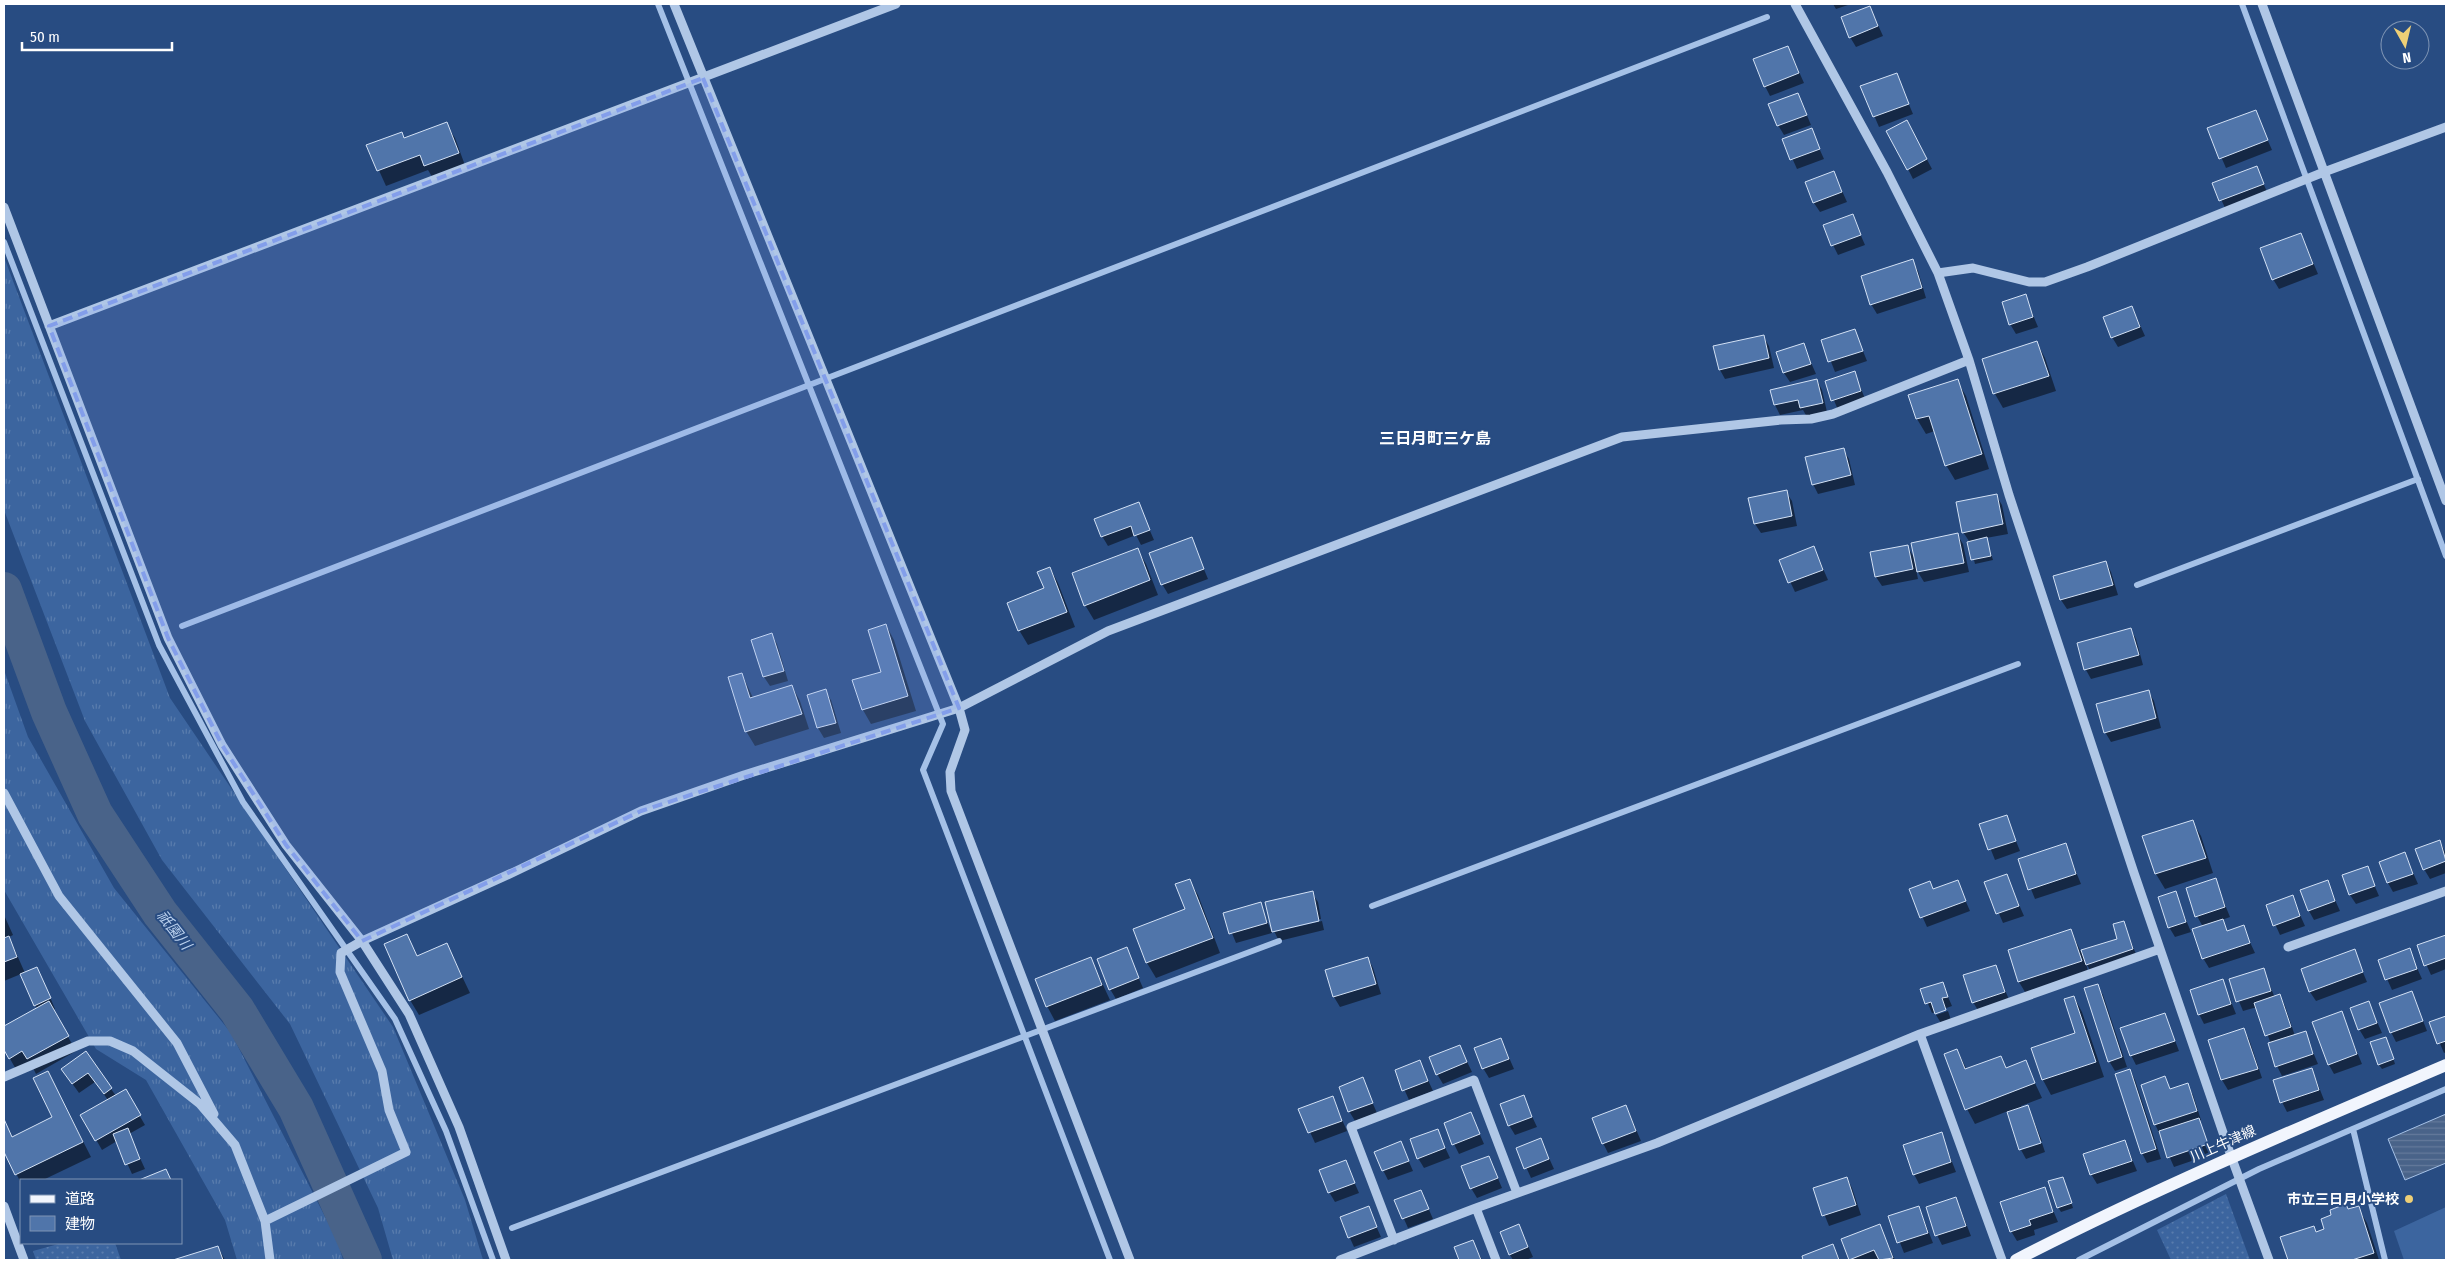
<svg xmlns="http://www.w3.org/2000/svg" width="2450" height="1264" font-family="'Fira Sans Condensed','Noto Sans JP',sans-serif">
	<defs>
		<pattern id="grass-tufts" width="24" height="20" patternUnits="userSpaceOnUse" patternTransform="scale(1.25)"><rect width="24" height="20" fill="#3c659f"/><path d="M3 7l-1-3M5 7V3M7 7l1-3M15 17l-1-3M17 17v-4M19 17l1-3" fill="none" stroke="#597cad"/></pattern>
		<pattern id="garden-dots" width="8" height="8" patternUnits="userSpaceOnUse" patternTransform="scale(1.25)"><rect width="8" height="8" fill="#3c659f"/><path d="M2 2h.1M6 6h.1" fill="none" stroke="#597cad" stroke-width="1.8" stroke-linecap="round"/></pattern>
		<pattern id="water-rules" width="6" height="5" patternUnits="userSpaceOnUse" patternTransform="scale(1.25)"><rect width="6" height="5" fill="#496389"/><path d="M0 2.5h6" fill="none" stroke="#647a9b"/></pattern>
	</defs>
	<rect width="100%" height="100%" fill="#284c82"/>
	<!-- grass -->
	<path fill="url(#grass-tufts)" d="M4,257L170,698L393,1027L465,1200L483,1260H393L378,1208L290,1024L162,860L85,721L4,510Z
		M4,670L28,737L114,888L231,1033L338,1242L343,1260H237L225,1220L146,1080L96,1049L4,890Z"/>
	<!-- park -->
	<path fill="#3c659f" d="M2446,1207V1260H2404L2394,1231Z"/>
	<!-- garden -->
	<path fill="url(#garden-dots)" d="M2226,1194L2250,1260H2171L2157,1230Z
		M62,1243H115L121,1260H36L33,1251Z"/>
	<!-- water -->
	<path fill="url(#water-rules)" stroke="#a5c1e7" d="M2446,1114V1163L2405,1180L2388,1139Z"/>
	<!-- shadow -->
	<path fill="#0007" d="M1833,4H1851L1836,9Z
		M1870,7L1883,36L1856,47L1850,37Z
		M1788,47L1804,83L1770,96L1765,86Z
		M1896,74L1913,114L1879,127L1862,87Z
		M1798,94L1811,125L1784,135L1778,125Z
		M2255,111L2272,150L2226,168L2209,129Z
		M446,124L455,138L466,168L434,180L428,170L386,186L368,146L405,139Z
		M1811,130L1824,159L1797,169L1784,140Z
		M1912,131L1932,169L1913,179L1908,169Z
		M2256,167L2268,194L2226,210L2214,184Z
		M1834,173L1847,202L1820,212L1814,203Z
		M1852,215L1865,245L1838,255L1833,245Z
		M2301,234L2318,274L2279,289L2273,279Z
		M1912,261L1918,271L1926,298L1877,314L1871,304Z
		M2025,296L2038,327L2016,334L2010,324Z
		M2132,307L2145,336L2118,347L2112,337Z
		M1855,331L1867,361L1835,372L1823,341Z
		M1763,336L1769,346L1774,368L1725,379L1720,370Z
		M2037,343L2045,358L2056,391L2003,408L1995,394L1984,360Z
		M1803,344L1816,374L1790,382L1784,373Z
		M1854,372L1866,401L1838,410L1826,381Z
		M1817,380L1822,390L1827,412L1807,417L1803,410L1780,415L1775,405L1772,391Z
		M1957,381L1966,396L1989,469L1955,480L1946,465L1935,431L1926,434L1917,419L1910,396Z
		M1843,449L1849,459L1855,485L1818,494L1813,484Z
		M1786,492L1792,501L1797,526L1761,533L1755,524Z
		M1996,495L2002,505L2008,534L1986,538L1993,560L1975,564L1969,541L1963,532Z
		M1138,503L1154,540L1141,545L1136,535L1108,546L1102,536Z
		M1957,534L1963,544L1969,572L1924,582L1916,569L1918,579L1882,586L1876,577L1907,546L1915,559Z
		M1191,538L1208,579L1168,594L1162,584Z
		M1814,548L1828,580L1795,592L1780,560Z
		M1137,549L1146,564L1158,595L1094,620L1085,605Z
		M2106,562L2111,572L2118,595L2067,609L2061,600L2055,577Z
		M1050,568L1058,583L1075,627L1028,645L1019,630L1045,589Z
		M886,625L894,640L916,711L871,724L863,710L882,672Z
		M2131,630L2136,639L2143,665L2091,679L2086,670L2078,644Z
		M772,635L777,644L788,681L770,686L764,677Z
		M742,674L753,698L792,686L800,701L809,729L755,746L746,731Z
		M825,691L831,700L841,733L824,738L818,728L809,696Z
		M2148,691L2154,701L2161,728L2111,742L2105,732Z
		M2006,816L2020,851L1995,860L1981,825Z
		M2192,821L2201,836L2213,873L2165,889L2156,874Z
		M2440,841L2446,854V873L2430,879L2424,869Z
		M2065,845L2081,884L2035,899L2019,860Z
		M2405,854L2418,884L2393,892L2388,883Z
		M2367,868L2379,896L2356,904L2350,895Z
		M2006,875L2024,916L2003,923L1986,883Z
		M1189,880L1198,895L1220,953L1156,978L1147,963L1134,930L1186,910Z
		M2215,880L2230,917L2222,920L2228,932L2243,927L2255,953L2209,968L2203,958V927L2197,916Z
		M1957,881L1970,911L1927,927L1910,889L1930,882L1934,890Z
		M2327,882L2340,911L2314,920L2309,911Z
		M1312,893L1318,902L1321,919L1275,930V932L1322,921L1324,930L1279,941L1274,931L1267,903Z
		M2175,893L2191,932L2175,937L2169,927Z
		M2292,897L2305,926L2280,935L2267,906Z
		M1260,903L1272,933L1236,943L1224,914Z
		M4,915L13,935L9,937L25,973L42,978L55,1009L53,1010L76,1051L36,1074L32,1066L18,1073L4,1048V1028L37,1009L21,974L4,981Z
		M2123,922L2138,959L2092,974L2086,963L2089,976L2028,997L2019,982L2009,951L2071,931L2081,952L2119,939Z
		M406,935L418,957L447,945L470,993L419,1015L410,1000Z
		M2446,936V969L2431,975L2418,946Z
		M1126,949L1143,988L1116,999L1110,989Z
		M2409,950L2422,979L2392,990L2379,961Z
		M2354,951L2367,982L2316,1001L2310,992Z
		M1368,958L1373,968L1381,994L1340,1007L1334,997L1326,971Z
		M1091,959L1110,1000L1055,1021L1047,1006Z
		M1995,966L2010,1002L1979,1012L1973,1002Z
		M2263,969L2275,998L2280,996L2285,1006L2295,1036L2305,1033L2318,1064L2282,1076L2277,1066L2271,1044L2257,1007L2243,1011L2230,980Z
		M2223,981L2236,1014L2204,1024L2199,1014Z
		M1942,983L1952,1006L1932,1013L1922,990Z
		M2097,985L2103,995L2127,1067L2115,1071L2109,1061Z
		M2412,992L2427,1031L2396,1042L2391,1032Z
		M2074,997L2082,1012L2104,1077L2051,1095L2043,1080L2077,1034Z
		M2369,1003L2382,1033L2365,1039L2359,1029Z
		M1948,1011L1951,1020L1941,1023L1936,1015Z
		M2341,1013L2362,1064L2334,1074L2329,1065Z
		M2165,1014L2179,1051L2136,1065L2131,1055Z
		M2446,1017V1052L2444,1053L2431,1023Z
		M2244,1030L2249,1039L2262,1078L2228,1090L2222,1080L2209,1041Z
		M1501,1039L1514,1069L1489,1078L1483,1068Z
		M2388,1042L2395,1064L2382,1069L2379,1065Z
		M1460,1047L1472,1072L1443,1084L1437,1074Z
		M1957,1050L1967,1070L2001,1057L2007,1069L2025,1062L2042,1098L2021,1106L2022,1108L2028,1106L2042,1141L2020,1149L2008,1111L1975,1124L1967,1109Z
		M86,1053L116,1096L125,1091L145,1125L129,1134L145,1169L132,1174L117,1141L102,1150L82,1115L108,1100L95,1082L79,1093L69,1079Z
		M1420,1062L1433,1091L1409,1100L1396,1071Z
		M2312,1069L2324,1100L2287,1112L2282,1102Z
		M2130,1070L2135,1080L2161,1159L2147,1163L2142,1153Z
		M48,1072L91,1157L43,1180H21V1183L4,1150V1121L13,1138L54,1118Z
		M2165,1078L2171,1090L2187,1085L2193,1095L2201,1120L2199,1121L2212,1154L2174,1167L2155,1124Z
		M1362,1079L1377,1113L1355,1121L1349,1111Z
		M1332,1097L1347,1131L1315,1143L1300,1110Z
		M1523,1097L1537,1127L1515,1135L1509,1125Z
		M1626,1106L1641,1141L1608,1153L1603,1143Z
		M1471,1114L1484,1144L1459,1154L1454,1144Z
		M1437,1130L1450,1158L1424,1168L1418,1158Z
		M1941,1134L1956,1172L1919,1184L1914,1174Z
		M1541,1140L1554,1169L1531,1178L1518,1149Z
		M2125,1142L2137,1171L2097,1184L2091,1174Z
		M1401,1143L1413,1171L1388,1180L1383,1170Z
		M2042,1143L2045,1152L2026,1159L2021,1150Z
		M1489,1157L1502,1188L1477,1198L1471,1188Z
		M1345,1161L1359,1193L1335,1202L1329,1192Z
		M1847,1178L1852,1188L1861,1215L1829,1226L1814,1189Z
		M2065,1183L2073,1208L2061,1212L2058,1207Z
		M2044,1189L2058,1222L2034,1230L2035,1235L2017,1241L2011,1231Z
		M1421,1191L1433,1219L1408,1228L1396,1201Z
		M1956,1198L1971,1236L1942,1245L1937,1235Z
		M1919,1207L1933,1243L1904,1253L1890,1217Z
		M1368,1208L1381,1237L1354,1247L1341,1218Z
		M2358,1208L2367,1223L2379,1260H2289L2282,1238L2314,1227L2317,1233L2326,1230L2348,1211Z
		M1519,1226L1533,1257L1526,1260H1513L1510,1255Z
		M1880,1226L1895,1260H1850L1842,1240Z
		M1473,1242L1482,1260H1460L1455,1248Z
		M1833,1246L1840,1260H1805L1803,1257Z
		M218,1247L225,1260H177Z"/>
	<g fill="none" stroke-linecap="round" stroke-linejoin="round">
		<!-- stream -->
		<path stroke="#a5c1e7" stroke-width="6" d="M658,4L943,724L923,770L1110,1260
			M2242,4L2446,556
			M4,242L159,645L243,802L395,1019L446,1131L493,1260
			M2137,585L2418,479
			M182,626L1767,17
			M1372,906L2018,664
			M2353,1129L2385,1260
			M512,1228L1279,941
			M2079,1260L2259,1169L2446,1089"/>
		<!-- river -->
		<path stroke="#496389" stroke-width="36" d="M4,590L49,712L95,814L160,913L237,1010L296,1108L364,1260"/>
	</g>
	<!-- building -->
	<path fill="#5075aa" stroke="#d3e1f5" d="M1870,6L1878,26L1849,38L1841,17Z
		M1788,46L1799,73L1764,87L1753,59Z
		M1897,73L1909,104L1873,117L1860,86Z
		M1798,93L1807,115L1777,126L1768,104Z
		M2256,110L2268,140L2219,159L2207,128Z
		M1907,120L1927,159L1907,170L1886,131Z
		M447,122L459,153L424,166L420,155L377,171L366,145L402,132L404,138Z
		M1812,128L1820,149L1790,160L1782,139Z
		M2257,166L2264,184L2219,201L2212,183Z
		M1834,171L1842,192L1813,203L1805,182Z
		M1853,214L1861,235L1831,246L1823,225Z
		M2301,233L2313,264L2272,280L2260,248Z
		M1913,259L1922,288L1870,305L1861,276Z
		M2026,294L2033,317L2009,325L2002,302Z
		M2132,306L2140,327L2111,338L2103,317Z
		M1855,329L1863,351L1828,362L1821,340Z
		M1764,335L1769,358L1719,370L1713,346Z
		M2037,341L2049,376L1993,394L1982,359Z
		M1804,343L1811,364L1783,373L1776,352Z
		M1855,371L1861,391L1831,401L1825,381Z
		M1817,379L1823,403L1800,408L1798,400L1774,405L1770,390Z
		M1958,379L1982,454L1945,466L1929,416L1916,419L1908,395Z
		M1844,448L1851,475L1812,485L1805,457Z
		M1787,490L1792,516L1754,524L1748,498Z
		M1997,494L2003,524L1962,533L1956,502Z
		M1139,502L1150,530L1134,536L1131,526L1101,537L1094,519Z
		M1958,533L1964,563L1917,572L1911,543Z
		M1192,537L1204,569L1161,585L1149,553Z
		M1987,537L1991,556L1971,560L1967,542Z
		M1908,545L1913,569L1875,577L1870,552Z
		M1814,546L1823,570L1788,583L1779,560Z
		M1138,548L1150,580L1084,606L1072,573Z
		M2106,561L2113,585L2060,600L2053,576Z
		M1050,567L1067,612L1018,631L1007,603L1044,588L1037,572Z
		M886,624L908,696L862,710L852,680L881,672L868,630Z
		M2131,628L2139,655L2084,670L2077,643Z
		M772,633L784,671L763,677L751,640Z
		M742,673L750,698L792,685L802,714L745,732L728,677Z
		M826,689L836,723L817,728L807,695Z
		M2149,690L2156,718L2104,733L2096,704Z
		M2007,815L2016,841L1988,850L1979,824Z
		M2193,820L2206,858L2155,874L2142,836Z
		M2440,840L2446,861L2423,870L2415,849Z
		M2066,843L2076,874L2028,890L2018,859Z
		M2405,852L2413,874L2387,883L2379,862Z
		M2368,866L2375,886L2349,895L2342,875Z
		M2007,874L2019,906L1996,914L1984,882Z
		M2216,878L2225,907L2195,917L2186,888Z
		M1190,879L1213,938L1146,963L1133,929L1185,909L1175,884Z
		M1958,880L1966,901L1920,918L1909,889L1930,881L1933,889Z
		M2328,880L2335,901L2308,911L2300,890Z
		M1313,891L1319,921L1272,932L1265,902Z
		M2176,891L2186,922L2168,928L2158,897Z
		M2293,895L2300,916L2273,926L2266,905Z
		M1261,902L1267,923L1229,934L1223,913Z
		M2223,919L2227,931L2244,925L2250,943L2202,959L2192,929Z
		M2124,921L2133,949L2086,965L2081,950L2117,939L2113,924Z
		M2071,929L2082,961L2018,982L2008,950Z
		M407,934L417,956L447,943L462,977L409,1001L384,944Z
		M2446,935V958L2424,966L2417,945Z
		M9,936L17,957L4,962V938Z
		M1127,947L1139,978L1109,990L1097,959Z
		M2410,948L2417,969L2385,980L2378,960Z
		M2355,949L2363,972L2309,992L2301,969Z
		M1091,957L1102,985L1046,1007L1035,979Z
		M1368,957L1376,984L1333,997L1325,970Z
		M1996,965L2005,992L1972,1003L1963,975Z
		M37,967L51,998L34,1006L20,974Z
		M2264,968L2271,991L2236,1002L2229,979Z
		M2223,979L2231,1004L2198,1015L2190,990Z
		M1943,982L1948,997L1942,998L1946,1010L1935,1014L1931,1002L1925,1004L1920,989Z
		M2098,984L2122,1057L2108,1062L2084,988Z
		M2412,991L2423,1021L2390,1033L2379,1003Z
		M2280,994L2291,1027L2265,1036L2254,1003Z
		M2074,996L2096,1062L2042,1080L2031,1048L2075,1033L2064,999Z
		M49,1001L69,1036L27,1059L22,1051L9,1059L4,1050V1026Z
		M2369,1001L2377,1023L2358,1030L2350,1008Z
		M2342,1011L2357,1054L2328,1065L2312,1022Z
		M2165,1013L2175,1041L2130,1056L2120,1028Z
		M2446,1016V1041L2437,1044L2429,1022Z
		M2244,1028L2258,1069L2221,1080L2208,1040Z
		M2306,1031L2313,1054L2275,1067L2268,1043Z
		M2386,1037L2394,1059L2378,1065L2370,1042Z
		M1501,1038L1509,1059L1482,1069L1474,1048Z
		M1460,1045L1467,1062L1436,1075L1429,1057Z
		M1957,1049L1965,1069L2001,1056L2006,1068L2026,1060L2035,1083L1965,1110L1944,1054Z
		M86,1051L112,1088L104,1094L88,1073L72,1084L61,1069Z
		M1420,1060L1428,1081L1402,1091L1395,1070Z
		M2312,1068L2319,1090L2280,1103L2273,1080Z
		M2130,1069L2156,1149L2141,1154L2115,1074Z
		M48,1071L83,1142L15,1175L4,1152V1119L12,1137L52,1117L33,1078Z
		M2165,1076L2170,1089L2188,1083L2197,1111L2154,1125L2141,1085Z
		M1363,1077L1373,1103L1348,1112L1339,1087Z
		M126,1089L141,1115L95,1141L80,1115Z
		M1524,1095L1532,1117L1508,1126L1500,1104Z
		M1333,1096L1342,1121L1308,1133L1298,1109Z
		M1626,1105L1636,1131L1602,1144L1592,1118Z
		M2028,1105L2041,1143L2019,1150L2007,1112Z
		M1471,1112L1480,1134L1452,1145L1444,1123Z
		M2199,1118L2208,1144L2167,1158L2159,1131Z
		M128,1128L140,1159L125,1165L113,1134Z
		M1438,1129L1445,1148L1417,1159L1410,1139Z
		M1942,1132L1951,1162L1913,1175L1903,1145Z
		M1541,1138L1549,1159L1524,1169L1516,1148Z
		M2125,1140L2132,1161L2090,1175L2083,1154Z
		M1401,1141L1409,1161L1382,1171L1374,1152Z
		M1489,1156L1498,1178L1470,1189L1461,1166Z
		M1346,1160L1355,1183L1328,1193L1319,1170Z
		M166,1169L171,1180H139Z
		M1847,1177L1856,1205L1822,1216L1813,1188Z
		M2063,1177L2072,1203L2057,1208L2048,1181Z
		M2045,1187L2053,1212L2029,1220L2031,1225L2010,1232L2000,1202Z
		M1421,1190L1429,1209L1402,1219L1394,1200Z
		M1956,1197L1966,1226L1935,1236L1926,1207Z
		M2346,1204L2348,1209L2359,1206L2374,1253L2352,1260H2288L2280,1237L2314,1226L2316,1232L2324,1229L2321,1219L2331,1215L2330,1210Z
		M1369,1206L1377,1227L1348,1238L1340,1217Z
		M1919,1206L1928,1233L1897,1243L1888,1216Z
		M1519,1224L1528,1247L1509,1255L1500,1232Z
		M1880,1224L1893,1258L1879,1260L1874,1250L1849,1260L1841,1239Z
		M1473,1240L1481,1260H1459L1454,1247Z
		M1833,1244L1839,1260H1803L1802,1256Z
		M218,1246L223,1260H173Z"/>
	<g fill="none" stroke-linecap="round" stroke-linejoin="round">
		<!-- minor -->
		<path stroke="#b0c7e6" stroke-width="9" d="M674,4L959,708L965,730L950,772L951,791L1130,1260
			M1795,4L1887,172L1938,273
			M2262,4L2446,501
			M4,207L168,638L222,745L286,845L362,941L409,1014L459,1127L506,1260
			M49,326L896,4
			M4,793L59,896L177,1043L214,1114
			M2288,947L2446,891
			M1920,1034L2002,1260
			M4,1077L88,1041H110L133,1051L200,1104L235,1145L265,1221L270,1260
			M4,1206L24,1260
			M1476,1208L1496,1260
			M265,1221L406,1152L389,1110L382,1071L340,972L341,953L362,941L514,872L641,811L744,775L959,708L1108,631L1622,437L1781,420L1811,419L1833,414L1969,360
			M1394,1240L1351,1127L1474,1080L1517,1193
			M1340,1260L1476,1208L1657,1143L1920,1034L2160,949
			M2269,1260L2231,1156L2134,873L2009,495L1969,360L1938,273L1973,268L2029,282H2045L2087,267L2324,172L2446,127"/>
		<!-- major -->
		<path stroke="#f1f5fd" stroke-width="12" d="M2016,1260C2156,1188 2301,1127 2446,1065"/>
	</g>
	<!-- marked area -->
	<path fill="#839eea" fill-opacity="0.2" stroke="#839eea" stroke-width="4" stroke-dasharray="10 6" stroke-linejoin="round" d="M703,78L959,708L641,811L362,941L286,845L222,745L168,638L49,326Z"/>
	<!-- markers -->
	<circle fill="#eecf76" stroke="#284c82" stroke-width="2" cx="2409" cy="1199" r="5"/>
	<g text-anchor="middle" dominant-baseline="central" stroke-width="4" stroke-linejoin="round" paint-order="stroke">
		<!-- street labels -->
		<g font-size="14" fill="#fff" stroke="#284c82">
			<text transform="translate(2223 1144) rotate(-24)">川上牛津線</text>
		</g>
		<!-- poi labels -->
		<g font-size="14" font-weight="bold" fill="#fff" stroke="#284c82" text-anchor="end">
			<text x="2399" y="1199">市立三日月小学校</text>
		</g>
		<!-- water labels -->
		<g font-size="15" font-style="italic" fill="#bbd1ee" stroke="#284c82">
			<text transform="translate(174 930) rotate(52)">祇園川</text>
		</g>
		<!-- quarter labels -->
		<g font-size="16" font-weight="bold" fill="#fff" stroke="#284c82">
			<text x="1435" y="438">三日月町三ケ島</text>
		</g>
	</g>
	<!-- border -->
	<rect width="2450" height="1264" fill="none" stroke="#ffffff" stroke-width="10"/>
	<!-- legend -->
	<rect x="20" y="1179" width="162" height="65" fill="#284c82" stroke="#7e94b4"/>
	<rect x="30" y="1195" width="25" height="8" fill="#f1f5fd" stroke="#7e94b4"/>
	<text x="65" y="1204" font-size="15" fill="#ffffff">道路</text>
	<rect x="30" y="1216" width="25" height="15" fill="#5075aa" stroke="#7e94b4"/>
	<text x="65" y="1229" font-size="15" fill="#ffffff">建物</text>
	<!-- north arrow -->
	<g transform="translate(2405 45) rotate(172)"><circle r="24" fill="#284c82" stroke="#7e94b4"/>
	<path d="M0-4L9 19L0 12L-9 19Z" fill="#eecf76"/>
	<text y="-8" font-size="14" font-weight="bold" text-anchor="middle" fill="#ffffff">N</text>
	</g>
	<!-- scale -->
	<path d="M22 42v8h150v-8" fill="none" stroke="#ffffff" stroke-width="2.5"/>
	<text x="30" y="42" font-size="15" fill="#ffffff" stroke="#284c82" stroke-width="4" paint-order="stroke">50 m</text>
</svg>
